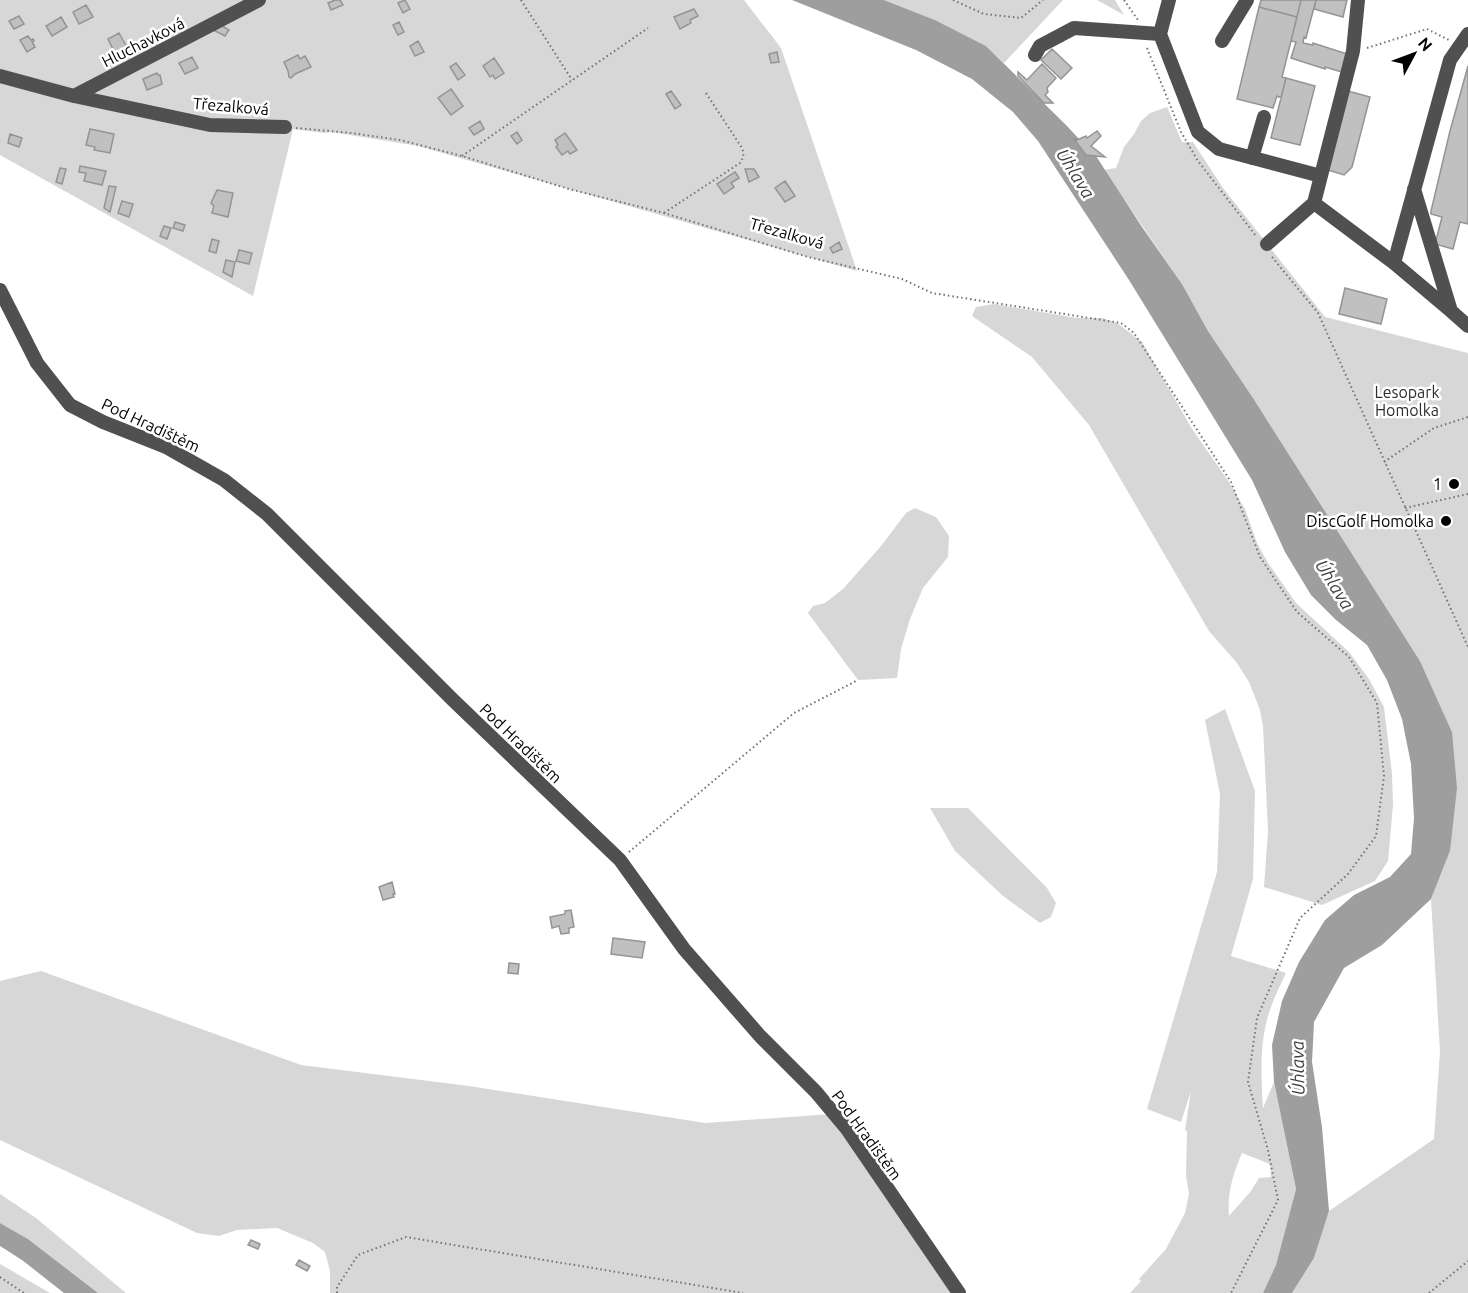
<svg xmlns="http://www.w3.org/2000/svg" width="1468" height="1293" font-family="Ubuntu,sans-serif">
	<rect width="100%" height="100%" fill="#fff"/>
	<!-- green -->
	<path fill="#d7d7d7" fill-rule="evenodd" d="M0,0H744L781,48L857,271L418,146L331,132L324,133L293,129L253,296L0,155Z
		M884,0H1063L1004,63L986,46L935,20Z
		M1097,0H1115L1124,15Z
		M1167,107L1182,142H1193L1223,188L1325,317L1468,353V1293H1292L1314,1258L1329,1211L1434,1139L1440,1051L1431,899L1450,851L1452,732L1420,661L1253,398L1208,331L1182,284L1104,170L1116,168L1124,147L1134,134L1141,121L1150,113Z
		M994,304L1077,318H1102L1117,323L1142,342L1192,429L1229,482L1245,509L1257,543L1268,563L1296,603L1349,652L1369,679L1384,707L1392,774L1393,805L1388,861L1375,881L1322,905L1264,887L1268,831L1263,726L1260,710L1249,682L1237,663L1209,631L1089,425L1032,357L972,316L976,307Z
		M915,508L936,517L949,536L948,557L923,588L910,619L901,649L897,678L858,680L808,613L813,606L825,603L843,589L881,546L906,513Z
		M1225,709L1255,791L1253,879L1231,956L1286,973C1281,984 1275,995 1271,1007C1259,1039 1261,1075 1263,1108L1274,1082L1296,1189L1276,1265L1263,1293H1130L1141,1281L1139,1279L1166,1249L1185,1213L1189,1194L1186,1176L1187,1131L1185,1130L1191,1091L1181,1122L1147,1109L1217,872L1220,794L1205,720ZM1242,1153L1270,1164L1271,1177L1259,1178L1251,1191L1229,1216C1227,1193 1233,1174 1242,1153Z
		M930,808H968L1047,888L1056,903L1051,917L1040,923L1003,896L955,851Z
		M41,971L301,1065L469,1086L705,1123L846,1113L963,1293H330V1271L325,1252L313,1243L277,1228L237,1230L219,1236L197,1233L0,1140V981Z
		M0,1194L36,1218L126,1293H98L28,1239L0,1223Z
		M0,1264L50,1293H0Z"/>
	<!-- water -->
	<path fill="#9e9e9e" d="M792,0H884L935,20L986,46L1067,126L1079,139H1074L1086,155L1096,156L1142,227L1182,284L1208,331L1253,398L1420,661L1452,732L1457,788L1450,851L1431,899L1382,945L1344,968L1314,1022L1312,1062L1322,1127L1329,1211L1314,1258L1292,1293H1263L1276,1265L1296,1189L1274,1082L1272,1045L1282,1001L1299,962L1325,920L1354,895L1390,877L1411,854L1414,818L1411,764L1402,719L1387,680L1367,645L1336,620L1311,595L1285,552L1252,480L1129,280L1038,141L1013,112L972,79L916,50Z
		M0,1223L28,1239L98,1293H64L22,1260L0,1246Z"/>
	<!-- building -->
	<path fill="#c0c0c0" stroke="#949494" stroke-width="1.5" d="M335,0H340L343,5L331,10L328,3Z
		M405,0L410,9L403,13L398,3Z
		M1261,0H1301L1297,17L1259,7Z
		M1301,0H1316L1306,38L1304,37L1303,43L1313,45V43L1347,54L1342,72L1325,67V69L1291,58L1296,42L1291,41Z
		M1316,0H1347L1343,17L1314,9Z
		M86,5L93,17L79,24L73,12Z
		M1259,7L1297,17L1282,77L1286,78L1281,98L1277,96L1273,108L1237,99Z
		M694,9L698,16L690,20L691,23L680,29L674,17Z
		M19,16L24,24L14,29L9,21Z
		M61,17L67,27L52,36L46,26Z
		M399,22L404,32L398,35L393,25Z
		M219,24L229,30L225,36L215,31Z
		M119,33L128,49L116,55L108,39Z
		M28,36L31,40L33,39L34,41L32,42L35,47L27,52L20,40Z
		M418,41L424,52L415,56L410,46Z
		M1052,49L1072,68L1061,79L1041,60Z
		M777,52L779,62L771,63L769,54Z
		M298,55L300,59L305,56L311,67L295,74L291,78L289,77L288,71L284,62Z
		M192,57L198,68L185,74L179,63Z
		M494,58L504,73L495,79L493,75L490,77L483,66Z
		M456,63L465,75L458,80L450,67Z
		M1042,64L1056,78L1047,88L1048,92L1045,95L1053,103H1044L1018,76V72L1027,80Z
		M1468,66V224L1460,222L1453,249L1435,244L1442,217L1431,214V211L1450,131Z
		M157,73L158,75H160L162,84L147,90L143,79Z
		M1286,78L1315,86L1300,145L1271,138Z
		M451,89L463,106L451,115L438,98Z
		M671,91L681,105L675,109L666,94Z
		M1348,91L1370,97L1352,167L1344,175L1328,170Z
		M480,121L484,129L474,135L469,128Z
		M90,129L114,134L110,153L94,150L95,147L86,145Z
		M1097,131L1101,136L1091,146L1105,157L1086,155L1074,139L1077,140L1086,136L1087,138Z
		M517,132L522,140L517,144L511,136Z
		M565,133L577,150L570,154L568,151L562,155L556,147L558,145L555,140Z
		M10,134L22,138L19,147L8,143Z
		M80,166L106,171L102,185L84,181L86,173L79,172Z
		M60,168L66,169L62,184L56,182Z
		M745,169H754L759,177L749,182Z
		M735,172L739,178L731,183L734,187L724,194L717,184Z
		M785,181L795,196L785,202L775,188Z
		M109,186L116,187L110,212L104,208Z
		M217,190L233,193L228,217L212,213L214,206L211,203Z
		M122,201L133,204L129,217L118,213Z
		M175,222L185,225L183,231L173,228Z
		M164,226L171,228L167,239L160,236Z
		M212,239L219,241L216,253L209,251Z
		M839,242L842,249L833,253L830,248Z
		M239,250L252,253L249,264L236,261Z
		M226,260L235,262L232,277L223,272Z
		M1345,288L1387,299L1381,324L1339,314Z
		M392,882L395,894H393L394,897L383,900L379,887Z
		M571,910L574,927L569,928V933L561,934L559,926L552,928L550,917L565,914V911Z
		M613,938L645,942L642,958L611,954Z
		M509,963L519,964L518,974L508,973Z
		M251,1240L260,1244L258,1249L248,1245Z
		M299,1260L310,1266L307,1271L296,1265Z"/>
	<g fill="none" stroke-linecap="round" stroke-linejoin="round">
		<!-- path -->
		<path stroke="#727272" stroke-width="2" stroke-dasharray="1.5 3" stroke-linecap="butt" d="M521,0L572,80
			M953,0L984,14L1021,18L1043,0
			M1124,0L1138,20
			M1147,48L1181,132L1198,161L1256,236
			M1367,48L1427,29L1449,40
			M296,128L351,133L400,140L462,156L569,189L664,213L808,257L902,279L932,293L1121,323L1134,333L1231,482L1260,557L1297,612L1349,657L1377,703L1384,776L1376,836L1348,874L1300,918L1257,1018L1248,1082L1268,1150L1278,1200L1231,1293
			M462,156L648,28
			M664,213L740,163C744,157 744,154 742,148L706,93
			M1272,257L1318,313L1468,647
			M1384,462L1434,428L1468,417
			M1405,508L1468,494
			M629,852L794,713L858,680
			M0,1277L24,1293
			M337,1293V1287L358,1255L406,1237L743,1293
			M1429,1293L1468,1261"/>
		<!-- minor -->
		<path stroke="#505050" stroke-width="14" d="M1169,0L1160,34L1198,132L1219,149L1321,176
			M1358,0L1353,51L1314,203L1394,263L1451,311
			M1222,41L1247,0
			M1035,55L1040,46L1074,28L1160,34
			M0,76L74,96L210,125L285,127
			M74,96L259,0
			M1252,158L1264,117
			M1414,189L1451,311L1468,326
			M1267,244L1314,203
			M1394,263L1450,60L1468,34
			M0,290L37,363L70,405L103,422L166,447L224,480L267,514L453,700L620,860L684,949L760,1036L816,1092L847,1129L959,1293"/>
	</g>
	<!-- markers -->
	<g fill="#000" stroke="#fff" stroke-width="2">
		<circle cx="1454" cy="484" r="6"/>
		<circle cx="1446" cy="521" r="6"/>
	</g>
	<g text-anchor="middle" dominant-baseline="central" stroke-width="5" stroke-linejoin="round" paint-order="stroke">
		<!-- street labels -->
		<g font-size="16" fill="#000" stroke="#fff">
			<text transform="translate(143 42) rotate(-27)">Hluchavková</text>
			<text transform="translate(231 106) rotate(5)">Třezalková</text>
			<text transform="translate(787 233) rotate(16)">Třezalková</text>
			<text transform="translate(151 425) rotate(25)">Pod Hradištěm</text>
			<text transform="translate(521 743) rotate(44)">Pod Hradištěm</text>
			<text transform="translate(867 1135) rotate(54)">Pod Hradištěm</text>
		</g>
		<!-- park labels -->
		<g font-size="16" fill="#2e2e2e" stroke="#fff">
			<text x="1407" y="392">Lesopark<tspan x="1407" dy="18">Homolka</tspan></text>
		</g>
		<!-- poi labels -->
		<g font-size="16" fill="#000" stroke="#fff" text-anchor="end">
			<text x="1442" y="484">1</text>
			<text x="1434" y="521">DiscGolf Homolka</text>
		</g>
		<!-- water labels -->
		<g font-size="18" font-style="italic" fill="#3f3f3f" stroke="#fff">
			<text transform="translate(1076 173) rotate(58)">Úhlava</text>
			<text transform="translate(1335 584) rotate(58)">Úhlava</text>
			<text transform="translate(1297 1068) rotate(-91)">Úhlava</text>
		</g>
	</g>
	<!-- north arrow -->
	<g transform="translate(1414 54) rotate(49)" stroke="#ffffff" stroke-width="4.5" paint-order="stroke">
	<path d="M0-4.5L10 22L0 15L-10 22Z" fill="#000000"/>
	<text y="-9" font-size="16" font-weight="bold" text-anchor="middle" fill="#000000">N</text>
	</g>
</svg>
